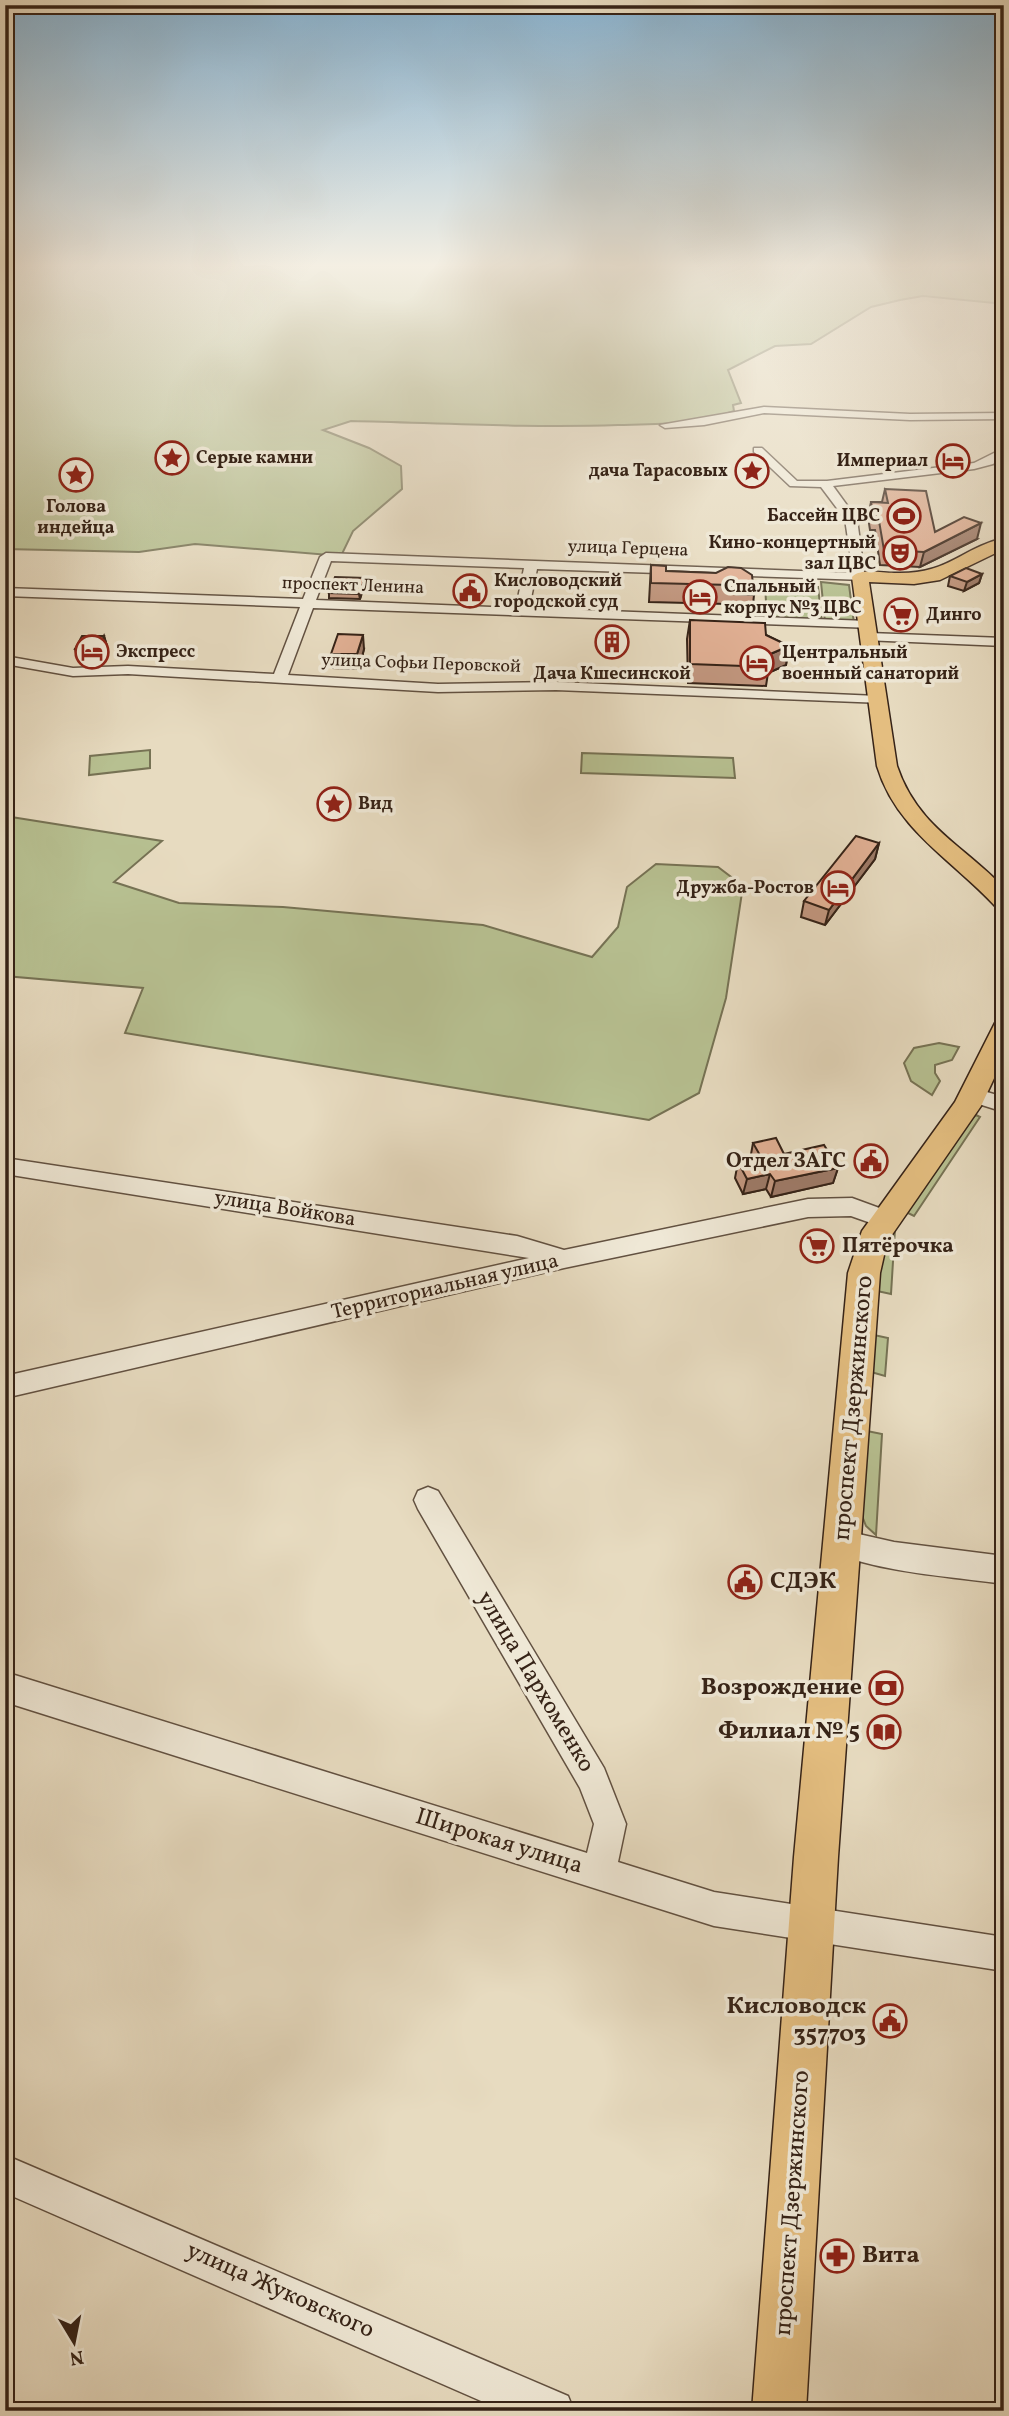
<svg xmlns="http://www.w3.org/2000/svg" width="1009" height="2416" font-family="Vollkorn,serif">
	<rect width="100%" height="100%" fill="#e7dbc0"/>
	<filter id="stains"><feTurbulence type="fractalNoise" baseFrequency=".00286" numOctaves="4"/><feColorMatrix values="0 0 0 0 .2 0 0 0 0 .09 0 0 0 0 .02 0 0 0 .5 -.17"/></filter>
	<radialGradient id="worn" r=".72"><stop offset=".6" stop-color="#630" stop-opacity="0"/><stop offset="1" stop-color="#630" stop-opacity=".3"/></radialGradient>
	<!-- green -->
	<path fill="#b7c091" stroke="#767254" stroke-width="2" d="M5,266H1004V304L923,296L900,300L871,307L811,344L775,346L728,370L741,403L733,405L734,411C697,425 658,424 618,425C529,428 440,423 351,421L323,430L369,448L401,466L402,489L353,531L341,556L195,544L139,552L5,549Z
		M821,582L849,585L854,623L825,622Z
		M765,584L818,587L822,622L767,620Z
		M150,750V768L89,775L90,756Z
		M582,753L733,758L735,778L581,773Z
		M5,816L162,841L114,882L179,903L283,907L483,925L592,957L618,927L627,887L656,864L718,867L743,886L726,998L699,1093L649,1120L125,1033L143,988L5,976Z
		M939,1043L959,1047L952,1060L935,1065V1073L940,1081L932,1095L911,1081L904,1063L914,1048Z
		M976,1115L980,1117L914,1216L906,1212L967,1123Z
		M895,1229L891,1294L877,1291L882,1250Z
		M874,1335L888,1338L885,1376L871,1372Z
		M867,1431L882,1434L876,1535L866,1526L861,1513Z"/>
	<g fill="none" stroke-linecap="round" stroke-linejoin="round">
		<defs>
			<path id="minor" d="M764,407L910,414L1004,413V419L910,420L764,413L704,425L665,428L660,425Z
				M754,448H762L797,481H827L974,463L1004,448V456L993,464L974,469L833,486L857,519L865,580L537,569L529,608L868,621L875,625L873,628L313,608L288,675L438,684L556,682L878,696L885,700L883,703L556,690L438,692L128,674L73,676L5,664V656L73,668L128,666L274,674L300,607L5,596V588L303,599L320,557L326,553L853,573L845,519L821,487L790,486L754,452ZM331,561L524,568L516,608L316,600Z
				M869,633L1004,638V646L864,640V634Z
				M973,1088L1004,1097V1112L966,1100L963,1095L966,1090Z
				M5,1158L517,1236L564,1250L808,1199L852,1198L893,1213L896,1219L893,1225L885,1228L851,1216L808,1217L564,1268L5,1398V1376L529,1258L5,1174Z
				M428,1487L438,1491L604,1768L626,1824L618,1862L714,1892L1004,1937V1971L714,1926L5,1702V1672L587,1853L594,1824L580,1788L418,1509L414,1500L418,1491Z
				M841,1530L894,1542L1004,1556V1584C947,1576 885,1573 831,1552L827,1543L831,1534Z
				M5,2155L568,2396L574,2411H504L5,2193Z"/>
			<path id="major" d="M1004,538V549L940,580L914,584L869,582L897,766C917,826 963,845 1004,888V909L996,907C953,860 896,830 877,766L852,577C860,568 882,573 894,573C949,575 959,549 1004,538Z
				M1004,1020V1057L981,1106L887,1242L880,1273L838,1857L806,2411H752L794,1857L848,1273L862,1231L955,1102L995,1023Z"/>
		</defs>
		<!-- minor casing -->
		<use href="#minor" stroke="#625141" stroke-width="3"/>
		<!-- major casing -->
		<use href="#major" stroke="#362317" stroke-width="3"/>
		<!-- minor -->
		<use href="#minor" fill="#efe8d6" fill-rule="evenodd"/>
		<!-- major -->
		<use href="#major" fill="#e4be80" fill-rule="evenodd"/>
	</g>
	<!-- wall -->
	<path fill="#c1967e" stroke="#362317" stroke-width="2" d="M885,489L935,532L977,539L920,567L880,565L875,530H870L868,517L871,502H882Z
		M651,565L666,571L716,573L754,595L752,614L729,613L728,604L649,602Z
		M982,574L979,583L964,591L948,586L950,576Z
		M365,583L360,599L329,598V593Z
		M690,620L766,635L789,646L786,665L768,673L766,686L688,683L687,639Z
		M104,636L107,646L100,659H78L75,649Z
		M364,649L359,669L333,668L331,654Z
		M879,843L875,859L825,925L801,917L804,901Z
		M753,1143L784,1154L838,1168L833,1183L771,1197L766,1189L743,1194L735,1178L738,1162L750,1160Z"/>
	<!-- shaded-wall -->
	<path fill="#9d7a67" stroke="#362317" stroke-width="2" d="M981,523L977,539L920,567L924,552Z
		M982,574L979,583L964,591L967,582Z
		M365,578V583L360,599L359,594Z
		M363,635L364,649L359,669L357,654Z
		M104,636L107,646L100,659L98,650Z
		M789,646L786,665L768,673L769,667L768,655Z
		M879,843L875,859L825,925L829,910Z
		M838,1168L833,1183L771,1197L775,1181Z
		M770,1174L766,1189L743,1194L747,1179Z"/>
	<!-- building -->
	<path fill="#e0af93" stroke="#362317" stroke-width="2" d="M885,489L926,491L935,532L964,517L981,523L924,552L884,550L878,515L873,514L871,502L888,503Z
		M651,565L666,566V571L716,573L728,567L741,568L752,575L754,595L732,594L731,585L651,583Z
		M966,568L982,574L967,582L950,576Z
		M335,577L365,578L359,594L329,593Z
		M690,620L765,623L766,635L789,646L768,655L769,667L690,664Z
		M338,634L363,635L357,654H331Z
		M82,636H104L98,650L75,649Z
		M856,836L879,843L829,910L804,901Z
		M776,1138L784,1154L824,1145L838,1168L775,1181L770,1174L747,1179L738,1162L761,1157L753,1143Z"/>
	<!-- sky -->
	<linearGradient id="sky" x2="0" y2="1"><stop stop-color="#89b6d6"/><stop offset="0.44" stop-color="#f4efe3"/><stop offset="1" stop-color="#f4efe3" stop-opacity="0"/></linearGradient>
	<rect width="1009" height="604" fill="url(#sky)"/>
	<!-- icons -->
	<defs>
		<symbol id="sight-ring" viewBox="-11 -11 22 22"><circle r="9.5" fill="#efe8d6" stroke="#8f2418" stroke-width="1.5"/><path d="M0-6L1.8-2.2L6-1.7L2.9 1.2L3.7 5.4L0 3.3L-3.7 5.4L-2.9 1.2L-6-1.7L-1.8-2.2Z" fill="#8f2418"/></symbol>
		<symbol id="hotel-ring" viewBox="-11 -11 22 22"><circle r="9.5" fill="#efe8d6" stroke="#8f2418" stroke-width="1.5"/><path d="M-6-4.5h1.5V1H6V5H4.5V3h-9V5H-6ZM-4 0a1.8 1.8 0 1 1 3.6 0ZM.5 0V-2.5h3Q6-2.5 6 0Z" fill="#8f2418"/></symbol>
		<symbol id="stadium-ring" viewBox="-11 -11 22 22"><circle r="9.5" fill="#efe8d6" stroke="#8f2418" stroke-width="1.5"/><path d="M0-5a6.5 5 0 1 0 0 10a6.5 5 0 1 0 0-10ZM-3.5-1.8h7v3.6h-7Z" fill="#8f2418"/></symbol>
		<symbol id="theatre-ring" viewBox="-11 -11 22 22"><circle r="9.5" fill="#efe8d6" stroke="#8f2418" stroke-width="1.5"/><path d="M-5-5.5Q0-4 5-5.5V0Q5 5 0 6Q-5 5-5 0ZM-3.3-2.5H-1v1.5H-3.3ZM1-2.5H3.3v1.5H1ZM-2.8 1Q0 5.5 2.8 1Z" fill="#8f2418"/></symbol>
		<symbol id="civic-ring" viewBox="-11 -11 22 22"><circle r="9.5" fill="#efe8d6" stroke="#8f2418" stroke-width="1.5"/><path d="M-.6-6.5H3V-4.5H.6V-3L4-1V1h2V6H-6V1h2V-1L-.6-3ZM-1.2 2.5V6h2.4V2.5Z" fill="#8f2418"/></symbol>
		<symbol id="supermarket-ring" viewBox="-11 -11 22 22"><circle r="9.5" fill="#efe8d6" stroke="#8f2418" stroke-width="1.5"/><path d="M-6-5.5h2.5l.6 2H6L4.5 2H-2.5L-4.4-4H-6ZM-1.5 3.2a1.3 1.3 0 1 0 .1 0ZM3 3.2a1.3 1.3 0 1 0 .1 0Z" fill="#8f2418"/></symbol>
		<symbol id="building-ring" viewBox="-11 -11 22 22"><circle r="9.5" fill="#efe8d6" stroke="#8f2418" stroke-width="1.5"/><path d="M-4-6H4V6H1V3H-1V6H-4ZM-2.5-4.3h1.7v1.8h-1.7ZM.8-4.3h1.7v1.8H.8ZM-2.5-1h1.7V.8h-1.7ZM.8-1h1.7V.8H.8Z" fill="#8f2418"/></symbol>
		<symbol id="bank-ring" viewBox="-11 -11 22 22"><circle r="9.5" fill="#efe8d6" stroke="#8f2418" stroke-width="1.5"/><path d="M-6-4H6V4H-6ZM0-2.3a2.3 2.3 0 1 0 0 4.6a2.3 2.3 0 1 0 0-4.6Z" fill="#8f2418"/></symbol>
		<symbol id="library-ring" viewBox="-11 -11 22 22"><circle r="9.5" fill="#efe8d6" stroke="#8f2418" stroke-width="1.5"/><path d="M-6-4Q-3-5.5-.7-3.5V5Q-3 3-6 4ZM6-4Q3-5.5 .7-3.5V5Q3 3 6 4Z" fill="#8f2418"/></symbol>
		<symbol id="pharmacy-ring" viewBox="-11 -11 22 22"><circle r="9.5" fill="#efe8d6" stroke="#8f2418" stroke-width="1.5"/><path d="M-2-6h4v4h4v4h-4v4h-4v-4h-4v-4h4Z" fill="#8f2418"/></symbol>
	</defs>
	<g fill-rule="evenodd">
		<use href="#sight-ring" x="153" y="439" width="38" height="38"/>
		<use href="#hotel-ring" x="934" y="442" width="38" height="38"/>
		<use href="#sight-ring" x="733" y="452" width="38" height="38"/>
		<use href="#sight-ring" x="57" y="456" width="38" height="38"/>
		<use href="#stadium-ring" x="885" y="497" width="38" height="38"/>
		<use href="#theatre-ring" x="881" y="534" width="38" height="38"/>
		<use href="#civic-ring" x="451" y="572" width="38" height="38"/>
		<use href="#hotel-ring" x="681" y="578" width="38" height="38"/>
		<use href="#supermarket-ring" x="882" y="596" width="38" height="38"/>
		<use href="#building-ring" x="593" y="623" width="38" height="38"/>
		<use href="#hotel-ring" x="73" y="633" width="38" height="38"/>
		<use href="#hotel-ring" x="738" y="644" width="38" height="38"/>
		<use href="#sight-ring" x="315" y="785" width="38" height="38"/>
		<use href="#hotel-ring" x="819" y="869" width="38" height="38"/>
		<use href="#civic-ring" x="852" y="1142" width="38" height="38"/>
		<use href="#supermarket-ring" x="798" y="1227" width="38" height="38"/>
		<use href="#civic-ring" x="726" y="1563" width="38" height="38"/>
		<use href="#bank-ring" x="867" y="1669" width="38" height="38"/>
		<use href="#library-ring" x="865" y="1713" width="38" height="38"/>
		<use href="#civic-ring" x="871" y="2002" width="38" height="38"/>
		<use href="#pharmacy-ring" x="818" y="2237" width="38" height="38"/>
	</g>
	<g text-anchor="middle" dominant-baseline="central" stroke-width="7" stroke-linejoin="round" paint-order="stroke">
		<!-- far-poi labels -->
		<g font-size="18" font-weight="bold" fill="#362317" stroke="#efe8d6" text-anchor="start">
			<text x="196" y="458">Серые камни</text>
			<text x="928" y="461" text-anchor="end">Империал</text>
			<text x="728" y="471" text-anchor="end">дача Тарасовых</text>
			<text x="76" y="507" text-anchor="middle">Голова<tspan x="76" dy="21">индейца</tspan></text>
			<text x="880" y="516" text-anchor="end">Бассейн ЦВС</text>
			<text x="876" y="543" text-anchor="end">Кино-концертный<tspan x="876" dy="21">зал ЦВС</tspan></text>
			<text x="494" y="581">Кисловодский<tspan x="494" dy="21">городской суд</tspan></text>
			<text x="724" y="587">Спальный<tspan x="724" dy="21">корпус №3 ЦВС</tspan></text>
			<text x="926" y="615">Динго</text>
			<text x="116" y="652">Экспресс</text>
			<text x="782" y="653">Центральный<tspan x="782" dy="21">военный санаторий</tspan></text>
			<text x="612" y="674" text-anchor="middle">Дача Кшесинской</text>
			<text x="358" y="804">Вид</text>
			<text x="814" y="888" text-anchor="end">Дружба-Ростов</text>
		</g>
		<!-- far-street labels -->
		<g font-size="18" fill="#362317" stroke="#efe8d6">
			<text transform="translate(628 549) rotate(2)">улица Герцена</text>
			<text transform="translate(353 586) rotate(2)">проспект Ленина</text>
			<text transform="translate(421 664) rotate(2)">улица Софьи Перовской</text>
		</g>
		<!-- poi labels -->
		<g font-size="21" font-weight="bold" fill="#362317" stroke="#efe8d6" text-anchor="end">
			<text x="846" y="1161">Отдел ЗАГС</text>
			<text x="842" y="1246" text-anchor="start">Пятёрочка</text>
		</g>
		<!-- street labels -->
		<g font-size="21" fill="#362317" stroke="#efe8d6">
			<text transform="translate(285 1209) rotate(9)">улица Войкова</text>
			<text transform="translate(445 1287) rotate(-13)">Территориальная улица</text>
		</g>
		<!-- near-street labels -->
		<g font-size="24" fill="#362317" stroke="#efe8d6">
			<text transform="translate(854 1408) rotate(-85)">проспект Дзержинского</text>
			<text transform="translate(535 1682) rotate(59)">улица Пархоменко</text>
			<text transform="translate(499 1842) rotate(17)">Широкая улица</text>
			<text transform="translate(793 2203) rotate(-86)">проспект Дзержинского</text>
			<text transform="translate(280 2291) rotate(24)">улица Жуковского</text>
		</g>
		<!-- near-poi labels -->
		<g font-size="24" font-weight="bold" fill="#362317" stroke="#efe8d6" text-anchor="end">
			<text x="770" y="1582" text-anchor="start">СДЭК</text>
			<text x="862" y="1688">Возрождение</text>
			<text x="860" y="1732">Филиал № 5</text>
			<text x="866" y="2007">Кисловодск<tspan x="866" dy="28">357703</tspan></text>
			<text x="862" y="2256" text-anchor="start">Вита</text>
		</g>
	</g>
	<!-- margin -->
	<rect width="1009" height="2416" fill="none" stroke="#e7dbc0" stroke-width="28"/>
	<rect x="7" y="7" width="995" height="2402" fill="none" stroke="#362317" stroke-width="3.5"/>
	<rect x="14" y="14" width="981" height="2388" fill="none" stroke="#362317" stroke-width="2"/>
	<!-- north arrow -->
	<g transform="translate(74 2342) rotate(170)" stroke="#efe8d6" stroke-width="5" paint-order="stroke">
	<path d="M0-5L12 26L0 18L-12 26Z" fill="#362317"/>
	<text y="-10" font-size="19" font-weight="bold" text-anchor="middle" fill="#362317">N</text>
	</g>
	<rect width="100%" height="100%" filter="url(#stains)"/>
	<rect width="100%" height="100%" fill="url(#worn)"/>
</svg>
